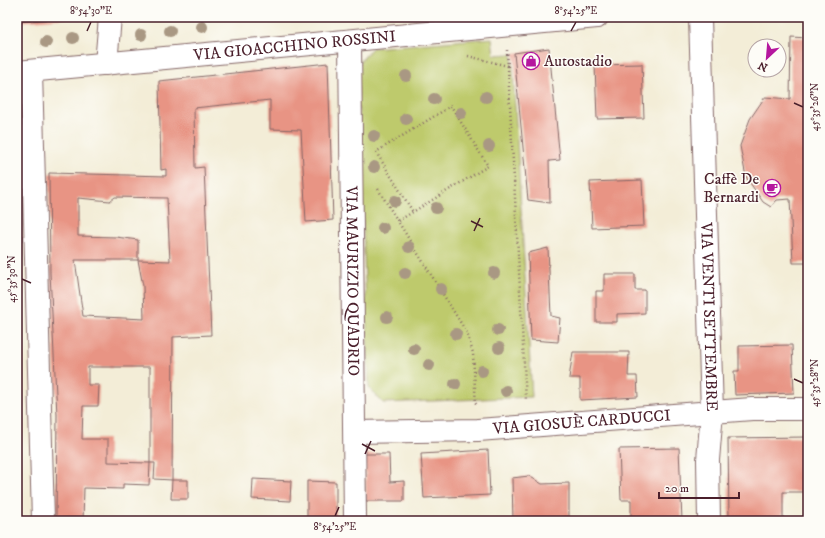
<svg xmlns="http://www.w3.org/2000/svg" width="825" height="538" font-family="'IM FELL DW Pica',serif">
	<rect width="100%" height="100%" fill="#fdfcf7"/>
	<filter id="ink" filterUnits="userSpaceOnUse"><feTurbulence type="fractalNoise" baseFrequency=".025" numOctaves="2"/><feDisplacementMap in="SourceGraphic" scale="8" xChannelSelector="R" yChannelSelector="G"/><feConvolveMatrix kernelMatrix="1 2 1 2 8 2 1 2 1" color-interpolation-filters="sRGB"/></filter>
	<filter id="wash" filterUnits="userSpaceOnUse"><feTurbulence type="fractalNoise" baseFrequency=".012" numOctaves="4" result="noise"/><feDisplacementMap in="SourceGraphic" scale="16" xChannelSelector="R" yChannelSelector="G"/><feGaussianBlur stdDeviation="0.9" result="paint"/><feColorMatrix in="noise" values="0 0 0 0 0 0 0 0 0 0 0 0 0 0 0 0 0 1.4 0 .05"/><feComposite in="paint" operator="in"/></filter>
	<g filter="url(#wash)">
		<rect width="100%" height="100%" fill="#f3edd7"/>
		<!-- green -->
		<path fill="#beca6c" stroke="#84744c" d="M492,38L494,55L512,54L532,397L383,403L369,388L357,65L372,48Z"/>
		<g id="blocks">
			<!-- building -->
			<path fill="#e89484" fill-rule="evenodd" d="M17,17H68V18L17,22Z
				M791,37L808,38V263H793L790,199L777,200L771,207L763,202L746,177L740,146L750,119L765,97L790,99Z
				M549,48L560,160L549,161L550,203L528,200L514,53Z
				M328,63L333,220L306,222L301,130L270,129V100L194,108L195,168L204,167L211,335L173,337L172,480L154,479L155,463H150L149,485L123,484V489L84,488L83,521H56L57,415L50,273L49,173L166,176V169L161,170L159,81ZM115,197L167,198L170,261L138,260L143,286L144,319L83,316L75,260H138V240L116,237L78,236V198L110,201ZM88,367H150V463L108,462V439H82L83,406H98L99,385H88Z
				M642,64L644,118L597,119L595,65Z
				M642,180L644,226L592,228L590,182Z
				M548,248L551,316L560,318L558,342L531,340L528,253Z
				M604,274H635V290H645V313L617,314V322H596V291H604Z
				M792,345L794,393L735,395L734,371H739V346Z
				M573,352H629L628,376H637L638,397L580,400V378H569Z
				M808,437V492H783V521H729L728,438Z
				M679,448L682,521H631V500H621L619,449Z
				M488,450L490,495L424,498L421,454Z
				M365,454H389L390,482L404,481V501H366Z
				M529,476L542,484L569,483V517L566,521H513L512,478Z
				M253,479L291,481L290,501L252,499Z
				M172,480H188V499H171Z
				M307,481L336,482V521H307Z"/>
		</g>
	</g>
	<g filter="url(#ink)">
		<use href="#blocks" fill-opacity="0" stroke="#856767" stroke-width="1"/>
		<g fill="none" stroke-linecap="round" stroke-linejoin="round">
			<defs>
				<g id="minor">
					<path id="s1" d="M700,17L712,412L708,460L709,521"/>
					<path id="s2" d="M350,41L355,521"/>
					<path d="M106,64L110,17"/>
					<path d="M31,71L43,521"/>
					<path id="s3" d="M17,72L597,17"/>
					<path id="s4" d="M355,432L478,430L752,409H808"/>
				</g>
			</defs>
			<!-- minor casing -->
			<use href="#minor" stroke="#856767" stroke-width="24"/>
			<!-- path -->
			<path stroke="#856767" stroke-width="2.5" stroke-dasharray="1 3" stroke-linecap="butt" d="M507,50L526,401
				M468,56L508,66
				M378,189L467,333L473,353L476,406
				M398,221L488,166L451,106L376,152L413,212"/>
			<!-- minor -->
			<use href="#minor" stroke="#fff" stroke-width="22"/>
		</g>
		<!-- trees -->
		<g fill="#a99883">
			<circle cx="202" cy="27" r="6"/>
			<circle cx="170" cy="31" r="6"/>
			<circle cx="141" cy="35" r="6"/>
			<circle cx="73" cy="38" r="6"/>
			<circle cx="46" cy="42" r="6"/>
			<circle cx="406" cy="76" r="6"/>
			<circle cx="486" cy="97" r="6"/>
			<circle cx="434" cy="99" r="6"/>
			<circle cx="461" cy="113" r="6"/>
			<circle cx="406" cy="119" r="6"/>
			<circle cx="374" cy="136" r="6"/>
			<circle cx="489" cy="146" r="6"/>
			<circle cx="374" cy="167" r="6"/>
			<circle cx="395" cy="201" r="6"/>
			<circle cx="436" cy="208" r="6"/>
			<circle cx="383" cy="228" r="6"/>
			<circle cx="409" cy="247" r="6"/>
			<circle cx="405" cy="273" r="6"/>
			<circle cx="494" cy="273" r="6"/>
			<circle cx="441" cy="289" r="6"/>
			<circle cx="387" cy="317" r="6"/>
			<circle cx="498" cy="330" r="6"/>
			<circle cx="456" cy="334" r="6"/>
			<circle cx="499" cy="348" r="6"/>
			<circle cx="414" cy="349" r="6"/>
			<circle cx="429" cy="365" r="6"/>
			<circle cx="482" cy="371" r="6"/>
			<circle cx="455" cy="384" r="6"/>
			<circle cx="506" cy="391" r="6"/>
		</g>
	</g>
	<!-- ticks -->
	<path fill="none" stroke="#4a1f2b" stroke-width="1.5" d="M87,31L91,22M571,31L576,22M794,103L803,107M471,221L483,227M474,231L480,218M22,279L31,283M794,379L803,383M362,444L375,451M365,454L371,441M335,516L339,507"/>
	<!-- icons -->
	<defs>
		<symbol id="shop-ring" viewBox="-11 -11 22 22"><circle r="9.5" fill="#fdfcf7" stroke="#b5179e" stroke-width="1.5"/><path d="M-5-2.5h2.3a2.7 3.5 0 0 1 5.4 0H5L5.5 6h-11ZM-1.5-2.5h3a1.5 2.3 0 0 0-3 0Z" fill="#b5179e"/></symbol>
		<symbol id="cafe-ring" viewBox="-11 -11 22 22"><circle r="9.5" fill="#fdfcf7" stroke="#b5179e" stroke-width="1.5"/><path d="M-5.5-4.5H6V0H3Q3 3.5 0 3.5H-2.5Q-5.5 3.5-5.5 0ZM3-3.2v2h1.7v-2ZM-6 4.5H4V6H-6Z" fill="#b5179e"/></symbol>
	</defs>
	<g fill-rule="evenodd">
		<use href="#shop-ring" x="521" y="51" width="20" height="20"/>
		<use href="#cafe-ring" x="762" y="178" width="20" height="20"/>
	</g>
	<g text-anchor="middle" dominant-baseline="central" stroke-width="3" stroke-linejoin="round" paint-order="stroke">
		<!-- street labels -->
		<g font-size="16" fill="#4a1f2b" stroke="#fdfcf7">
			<text stroke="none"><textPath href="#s3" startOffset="279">VIA GIOACCHINO ROSSINI</textPath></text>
			<text stroke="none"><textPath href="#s2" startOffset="240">VIA MAURIZIO QUADRIO</textPath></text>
			<text stroke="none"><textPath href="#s1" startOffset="300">VIA VENTI SETTEMBRE</textPath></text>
			<text stroke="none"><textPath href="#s4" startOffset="227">VIA GIOSUÈ CARDUCCI</textPath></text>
		</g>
		<!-- poi labels -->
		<g font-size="16" fill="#4a1f2b" stroke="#fdfcf7" text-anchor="start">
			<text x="544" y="61">Autostadio</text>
			<text x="759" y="179" text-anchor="end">Caffè De<tspan x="759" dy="18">Bernardi</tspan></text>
		</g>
	</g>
	<!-- margin -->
	<rect width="825" height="538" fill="none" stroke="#fdfcf7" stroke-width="44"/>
	<!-- north arrow -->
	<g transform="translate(767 58) rotate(206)"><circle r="19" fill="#fdfcf7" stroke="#b5a4a5"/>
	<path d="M0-3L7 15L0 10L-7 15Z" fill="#b5179e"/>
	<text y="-6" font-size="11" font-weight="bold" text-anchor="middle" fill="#4a1f2b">N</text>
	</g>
	<!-- scale -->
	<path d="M659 492v6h80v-6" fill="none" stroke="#4a1f2b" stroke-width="2"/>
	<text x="665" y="492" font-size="12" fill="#4a1f2b" stroke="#fdfcf7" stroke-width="3" paint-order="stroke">20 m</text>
	<rect x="22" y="22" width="781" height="494" fill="none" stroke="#4a1f2b" stroke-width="1.5"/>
	<g font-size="10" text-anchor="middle" fill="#4a1f2b">
		<text x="91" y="14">8°54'30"E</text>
		<text x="576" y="14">8°54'25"E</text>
		<text transform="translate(814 107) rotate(-90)" y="4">45°35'26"N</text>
		<text transform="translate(11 279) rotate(-90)" y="4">45°35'30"N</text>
		<text transform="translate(814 383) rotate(-90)" y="4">45°35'28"N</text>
		<text x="335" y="530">8°54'25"E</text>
	</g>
</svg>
